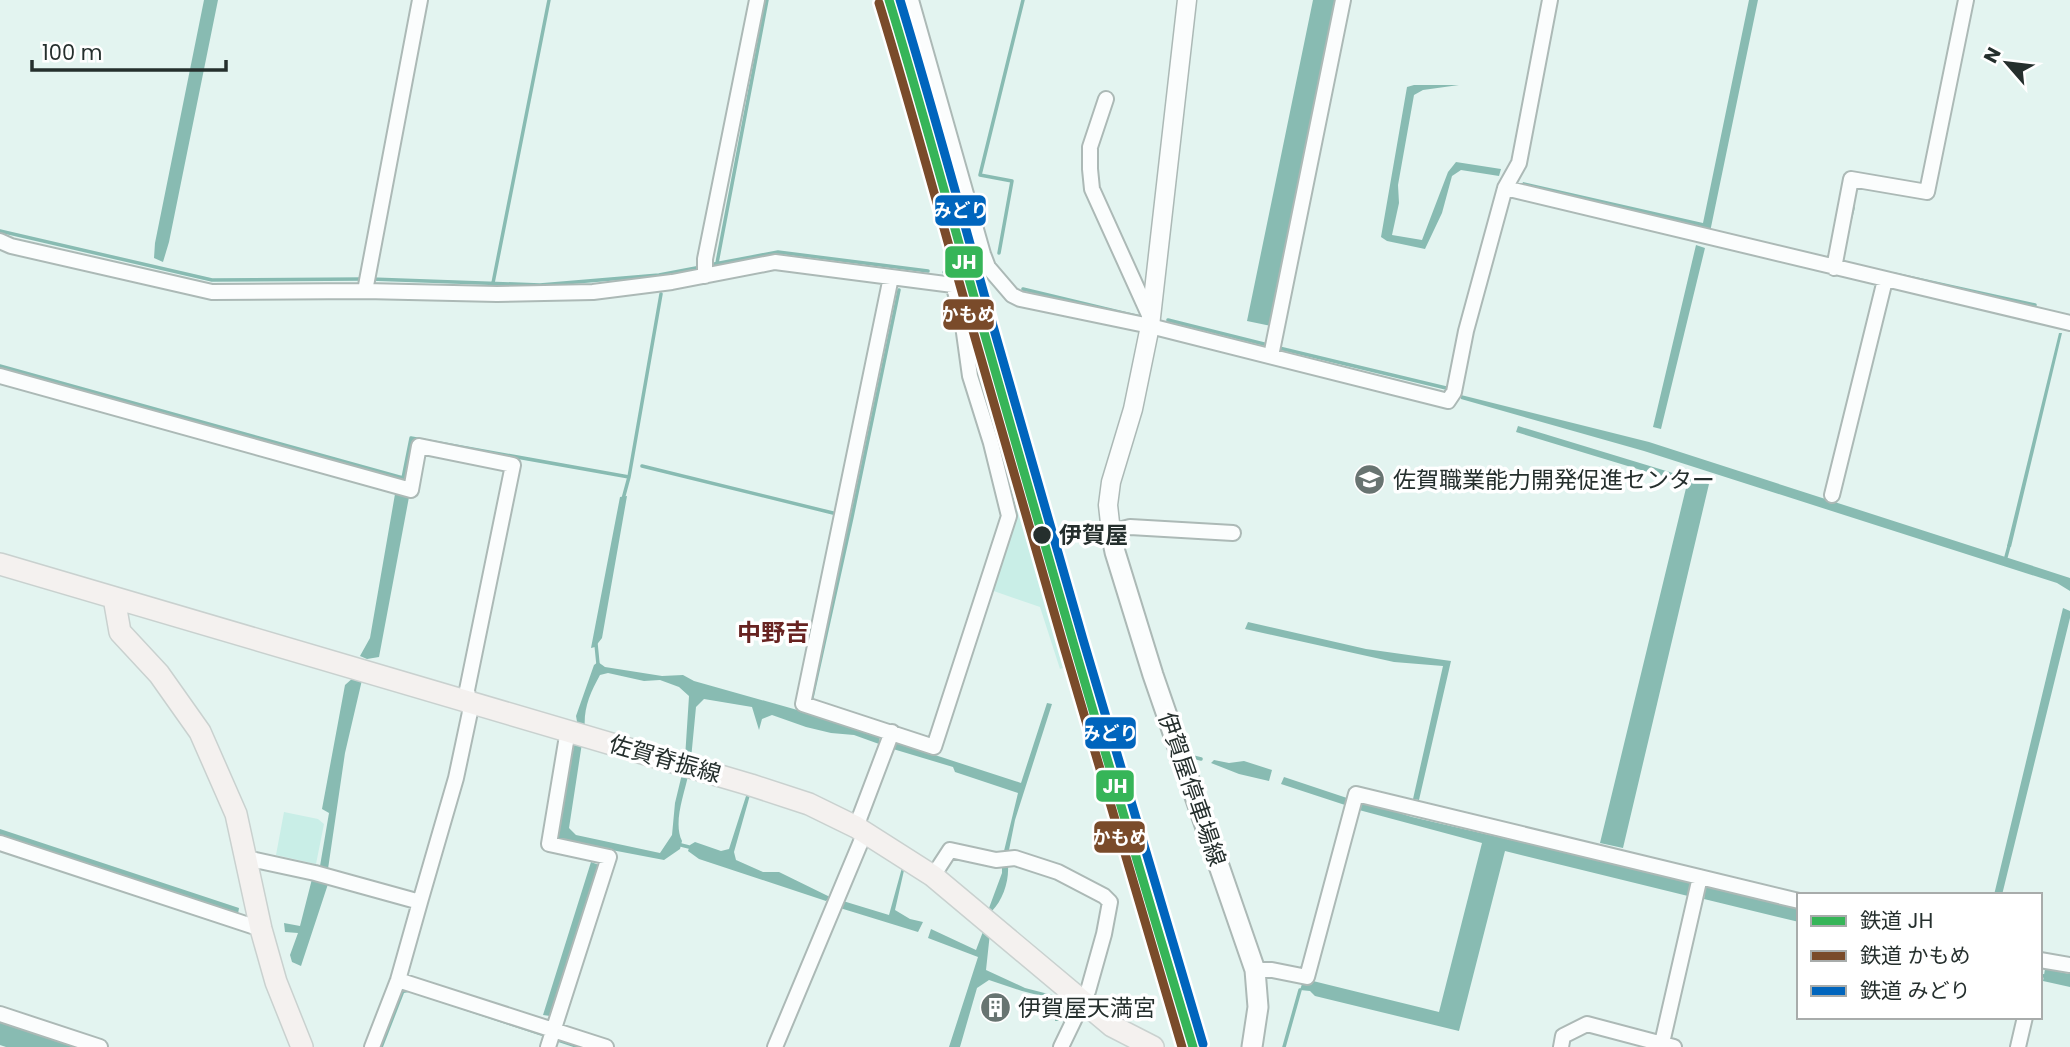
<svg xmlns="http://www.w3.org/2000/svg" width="2070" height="1047" font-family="Poppins,'Noto Sans JP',sans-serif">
	<rect width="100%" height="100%" fill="#e3f4f0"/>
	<!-- green -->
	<path fill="#c9eee7" d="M1013,511H1023L1068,666L1060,669L1040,607L988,589Z
		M284,812L318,819L324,824L316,864L276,855Z"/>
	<!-- water -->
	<path fill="#88bbb2" d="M204,0H218L169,242L163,262L154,258L155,243Z
		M1313,0H1336L1271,326L1247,321Z
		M1749,0H1758L1710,232L1521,187L1523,182L1703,223Z
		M1414,85H1459L1423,90L1414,95L1398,185L1399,203L1392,235L1422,240L1448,172L1456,162L1501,169L1499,176L1461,170L1452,176L1442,213L1425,249L1387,241L1381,237L1407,87Z
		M1696,245L1705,248L1661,429L1653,427Z
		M2059,333H2062L2011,547L2007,546Z
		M1461,395L1649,442L2070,578V591L2057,583L1644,451L1461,399Z
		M1518,426L1709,484L1623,848L1600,843L1687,484L1516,432Z
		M395,494L409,497L379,657L367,659L360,656L370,638Z
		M627,496L602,638L595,647L591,648L620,497Z
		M2063,608L2070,611V618L2002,895H1994Z
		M1248,622L1366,649L1451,661L1419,800L1413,799L1443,666L1394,662L1245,629Z
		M598,662L605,667L662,676L683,675L694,681L808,713L880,736L879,744L854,735L831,733L806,727L772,715L762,719L759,730L752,707L704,699L696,707L691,759L685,758L689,696L679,687L660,680L644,681L608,673L600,675C590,693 583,709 585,730L578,727L576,716L594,665Z
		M354,677L362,680L345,753L328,869L320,866L329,813L322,809L345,685Z
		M1047,703L1052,704L1015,820L1008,855L1004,851L1018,793L955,772L953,767L893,749L895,742L1021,783Z
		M575,742L582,743L569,828L576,835L660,853L672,835L675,803L682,774L688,776C684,795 673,823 682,841L680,849L664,860L559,840L555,835Z
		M1214,760L1229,763L1244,761L1272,770L1269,781L1239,774L1211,763Z
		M1284,777L1347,798L1345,805L1281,784Z
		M747,793L750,795L734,852L736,860L763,872H779L830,897L826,901L699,859L688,851L690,845L695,842L721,851L729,849Z
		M1361,801L1412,817L1691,882L1688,896L1505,851L1459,1031L1315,996L1310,991L1300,990L1302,984L1311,985L1313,981L1439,1012L1482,843L1359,810Z
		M0,829L239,908L238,914L0,835Z
		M591,862L599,865L550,1016L543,1015Z
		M903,864L905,866L895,910L910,919L923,922L918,932L840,908L843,901L889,915Z
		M1002,864L1008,866C1009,881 1003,900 992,911L989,908L1002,873Z
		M312,879L328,884L301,966L292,962L290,955L298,933L285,932L284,923L300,926Z
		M1706,885L1799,907V922L1704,899Z
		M931,929L976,950L984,929L990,933L986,970L1025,988L1064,998L1071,1009L1065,1021H1055L1057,1000L1022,991L989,980L977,988L960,1047H949L978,957L928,938Z
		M2045,969L2070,974V987L2043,981Z
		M407,989L545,1033L542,1036L409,992L404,993L383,1047H380L402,990Z
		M0,1021L80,1047H6L0,1045Z"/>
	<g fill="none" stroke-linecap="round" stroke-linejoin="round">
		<!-- stream -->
		<path stroke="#88bbb2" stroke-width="3.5" d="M1850,220L1853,208
			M0,231L212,280L363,279
			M999,253L1012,181L980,175L1023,0
			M717,263L767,0
			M709,265L778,252L928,271
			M944,272L951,273L958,279
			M1894,274L2035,305
			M371,279L540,285L659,275L701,267
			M493,283L549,0
			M1023,289L1140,317
			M1168,320L1268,345
			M1275,347L1446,388
			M0,366L403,478L411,438L629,477L661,294
			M642,466L833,513
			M623,499L629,477
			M2006,557L2009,546
			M596,644L598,664
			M811,702L852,517L899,290
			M1193,757L1201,759
			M681,845L689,847
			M2040,975L2044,976
			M555,1039L579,1047
			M1284,1047L1300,990"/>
		<defs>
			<path id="minor" d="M911,0L983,254L988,267L1012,295L1020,299L1150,326L1448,401L1454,392L1466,331L1505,188L1519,163L1550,0
				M1106,99L1090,147V169L1092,189L1150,317
				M1505,188L2070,323
				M0,241L11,246L212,292L365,291L497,294L593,292L672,282L775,262L953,285L961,311L970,376L991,443L1009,516L934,747L803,704L891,277
				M1834,268L1851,179L1927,192L1966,0
				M705,276V259L757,0
				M365,291L420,0
				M1271,356L1343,0
				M0,376L411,490L419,446L513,465L467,690L470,712L456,778L420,902
				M1832,495L1885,280
				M1111,532L1130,527L1233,533
				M856,827L892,732
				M0,843L261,929
				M246,858L315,873L420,902L398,980L372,1047
				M933,876L950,850L996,860L1015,858L1058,872L1104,896L1110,902L1104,934L1088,991L1061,1047
				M2040,960L2070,965
				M1255,970H1272L1307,977L1356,794L1799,901
				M398,980L606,1047
				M0,1014L100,1047
				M1662,1043L1700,877
				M548,1047L609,857L549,844L568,730
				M775,1047L865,832
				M1561,1047L1563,1036L1587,1024L1674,1047
				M2018,1047L2025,1017"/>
			<path id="tertiary" d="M1111,532L1108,505L1111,482L1133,409L1150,326L1187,0"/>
			<path id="secondary" d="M1111,532L1115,552L1153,675L1255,970L1258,1007L1252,1047"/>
			<path id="primary" d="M0,564L751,785L809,804L856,827L933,876L1112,1026L1153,1047
				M114,598L120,632L159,674L200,732L236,814L261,929L276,982L302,1047"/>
		</defs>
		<!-- minor casing -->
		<use href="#minor" stroke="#acb9b6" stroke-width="18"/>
		<!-- tertiary casing -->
		<use href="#tertiary" stroke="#acb9b6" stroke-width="21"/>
		<!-- secondary casing -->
		<use href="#secondary" stroke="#acb9b6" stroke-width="23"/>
		<!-- primary casing -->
		<use href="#primary" stroke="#c9d1cf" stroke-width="24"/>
		<!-- minor -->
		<use href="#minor" stroke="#fbfdfd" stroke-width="14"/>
		<!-- tertiary -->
		<use href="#tertiary" stroke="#fbfdfd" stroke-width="18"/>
		<!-- secondary -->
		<use href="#secondary" stroke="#fbfdfd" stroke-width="19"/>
		<!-- primary -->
		<use href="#primary" stroke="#f4f1ef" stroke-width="21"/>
		<defs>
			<path id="rail-1" d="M889,0C925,117 956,235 990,353C1056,585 1123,816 1193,1047"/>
			<path id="rail-2" d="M879,3C915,120 946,238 980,355C1046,586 1113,817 1182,1047"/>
			<path id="rail-3" d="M900,0C935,115 966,231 999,347C1065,580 1133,812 1203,1044"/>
		</defs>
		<!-- rail-1 casing -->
		<use href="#rail-1" stroke="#fff" stroke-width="14"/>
		<!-- rail-2 casing -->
		<use href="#rail-2" stroke="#fff" stroke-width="14"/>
		<!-- rail-3 casing -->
		<use href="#rail-3" stroke="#fff" stroke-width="14"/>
		<!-- rail-1 -->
		<use href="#rail-1" stroke="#36b558" stroke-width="9"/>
		<!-- rail-2 -->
		<use href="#rail-2" stroke="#7a4b2a" stroke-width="9"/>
		<!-- rail-3 -->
		<use href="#rail-3" stroke="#0065bd" stroke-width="9"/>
	</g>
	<!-- icons -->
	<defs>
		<symbol id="university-disc" viewBox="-11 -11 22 22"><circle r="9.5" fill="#687471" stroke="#fff"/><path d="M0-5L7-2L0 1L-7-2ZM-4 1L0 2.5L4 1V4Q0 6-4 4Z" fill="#fff"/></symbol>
		<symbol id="building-disc" viewBox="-11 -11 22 22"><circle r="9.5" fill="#687471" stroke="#fff"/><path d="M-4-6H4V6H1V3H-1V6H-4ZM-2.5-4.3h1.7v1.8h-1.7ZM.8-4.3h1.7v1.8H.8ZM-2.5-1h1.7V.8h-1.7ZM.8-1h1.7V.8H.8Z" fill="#fff"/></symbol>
	</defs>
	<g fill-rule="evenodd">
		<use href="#university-disc" x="1352" y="462" width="35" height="35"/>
		<use href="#building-disc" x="978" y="990" width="35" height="35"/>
	</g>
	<!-- markers -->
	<circle fill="#252f2d" stroke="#fff" stroke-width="2.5" cx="1042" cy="535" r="10"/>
	<g text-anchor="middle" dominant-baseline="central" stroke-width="7" stroke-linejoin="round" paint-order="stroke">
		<!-- poi labels -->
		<g font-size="23" fill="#252f2d" stroke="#fff" text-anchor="start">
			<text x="1393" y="480">佐賀職業能力開発促進センター</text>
			<text x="1018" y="1008">伊賀屋天満宮</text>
		</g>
		<!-- stop labels -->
		<g font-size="23" font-weight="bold" fill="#252f2d" stroke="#fff" text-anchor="start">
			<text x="1059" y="535">伊賀屋</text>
		</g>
		<!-- street labels -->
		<g font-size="23" fill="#252f2d" stroke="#fff">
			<text transform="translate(665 759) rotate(16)">佐賀脊振線</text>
			<text transform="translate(1192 789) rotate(71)">伊賀屋停車場線</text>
		</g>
		<!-- neighbourhood labels -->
		<g font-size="24" font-weight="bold" fill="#682321" stroke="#fff">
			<text x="773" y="632">中野吉</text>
		</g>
	</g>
	<g stroke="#fff" stroke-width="2.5">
		<rect x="934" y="194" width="53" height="33" rx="7" fill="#0065bd"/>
		<rect x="944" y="245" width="40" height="34" rx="7" fill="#36b558"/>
		<rect x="942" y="298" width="53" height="33" rx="7" fill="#7a4b2a"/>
		<rect x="1084" y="716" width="53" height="34" rx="7" fill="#0065bd"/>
		<rect x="1095" y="769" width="40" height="34" rx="7" fill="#36b558"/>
		<rect x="1093" y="820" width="53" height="34" rx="7" fill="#7a4b2a"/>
	</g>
	<g font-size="19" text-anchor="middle" font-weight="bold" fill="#fff">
		<text x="961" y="217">みどり</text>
		<text x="964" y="269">JH</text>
		<text x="968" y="321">かもめ</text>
		<text x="1110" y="740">みどり</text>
		<text x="1115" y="793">JH</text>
		<text x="1120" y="844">かもめ</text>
	</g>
	<!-- legend -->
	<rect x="1797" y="893" width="245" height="126" fill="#ffffff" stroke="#a8acab" stroke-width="2"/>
	<rect x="1811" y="916" width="35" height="10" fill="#36b558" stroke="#a8acab" stroke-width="2"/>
	<text x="1860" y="928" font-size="21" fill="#252f2d">鉄道 JH</text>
	<rect x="1811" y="951" width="35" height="10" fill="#7a4b2a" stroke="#a8acab" stroke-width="2"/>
	<text x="1860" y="963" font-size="21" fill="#252f2d">鉄道 かもめ</text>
	<rect x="1811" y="986" width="35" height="10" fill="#0065bd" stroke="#a8acab" stroke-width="2"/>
	<text x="1860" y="998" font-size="21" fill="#252f2d">鉄道 みどり</text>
	<!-- north arrow -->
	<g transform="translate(2007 63) rotate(298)" stroke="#ffffff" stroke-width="5" paint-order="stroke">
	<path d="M0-5L12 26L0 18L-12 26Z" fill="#252f2d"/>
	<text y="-10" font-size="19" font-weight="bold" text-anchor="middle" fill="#252f2d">N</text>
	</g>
	<!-- scale -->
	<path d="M32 60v10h194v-10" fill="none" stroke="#252f2d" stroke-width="3.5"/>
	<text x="42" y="60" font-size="21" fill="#252f2d" stroke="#ffffff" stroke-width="5" paint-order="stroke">100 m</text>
</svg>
